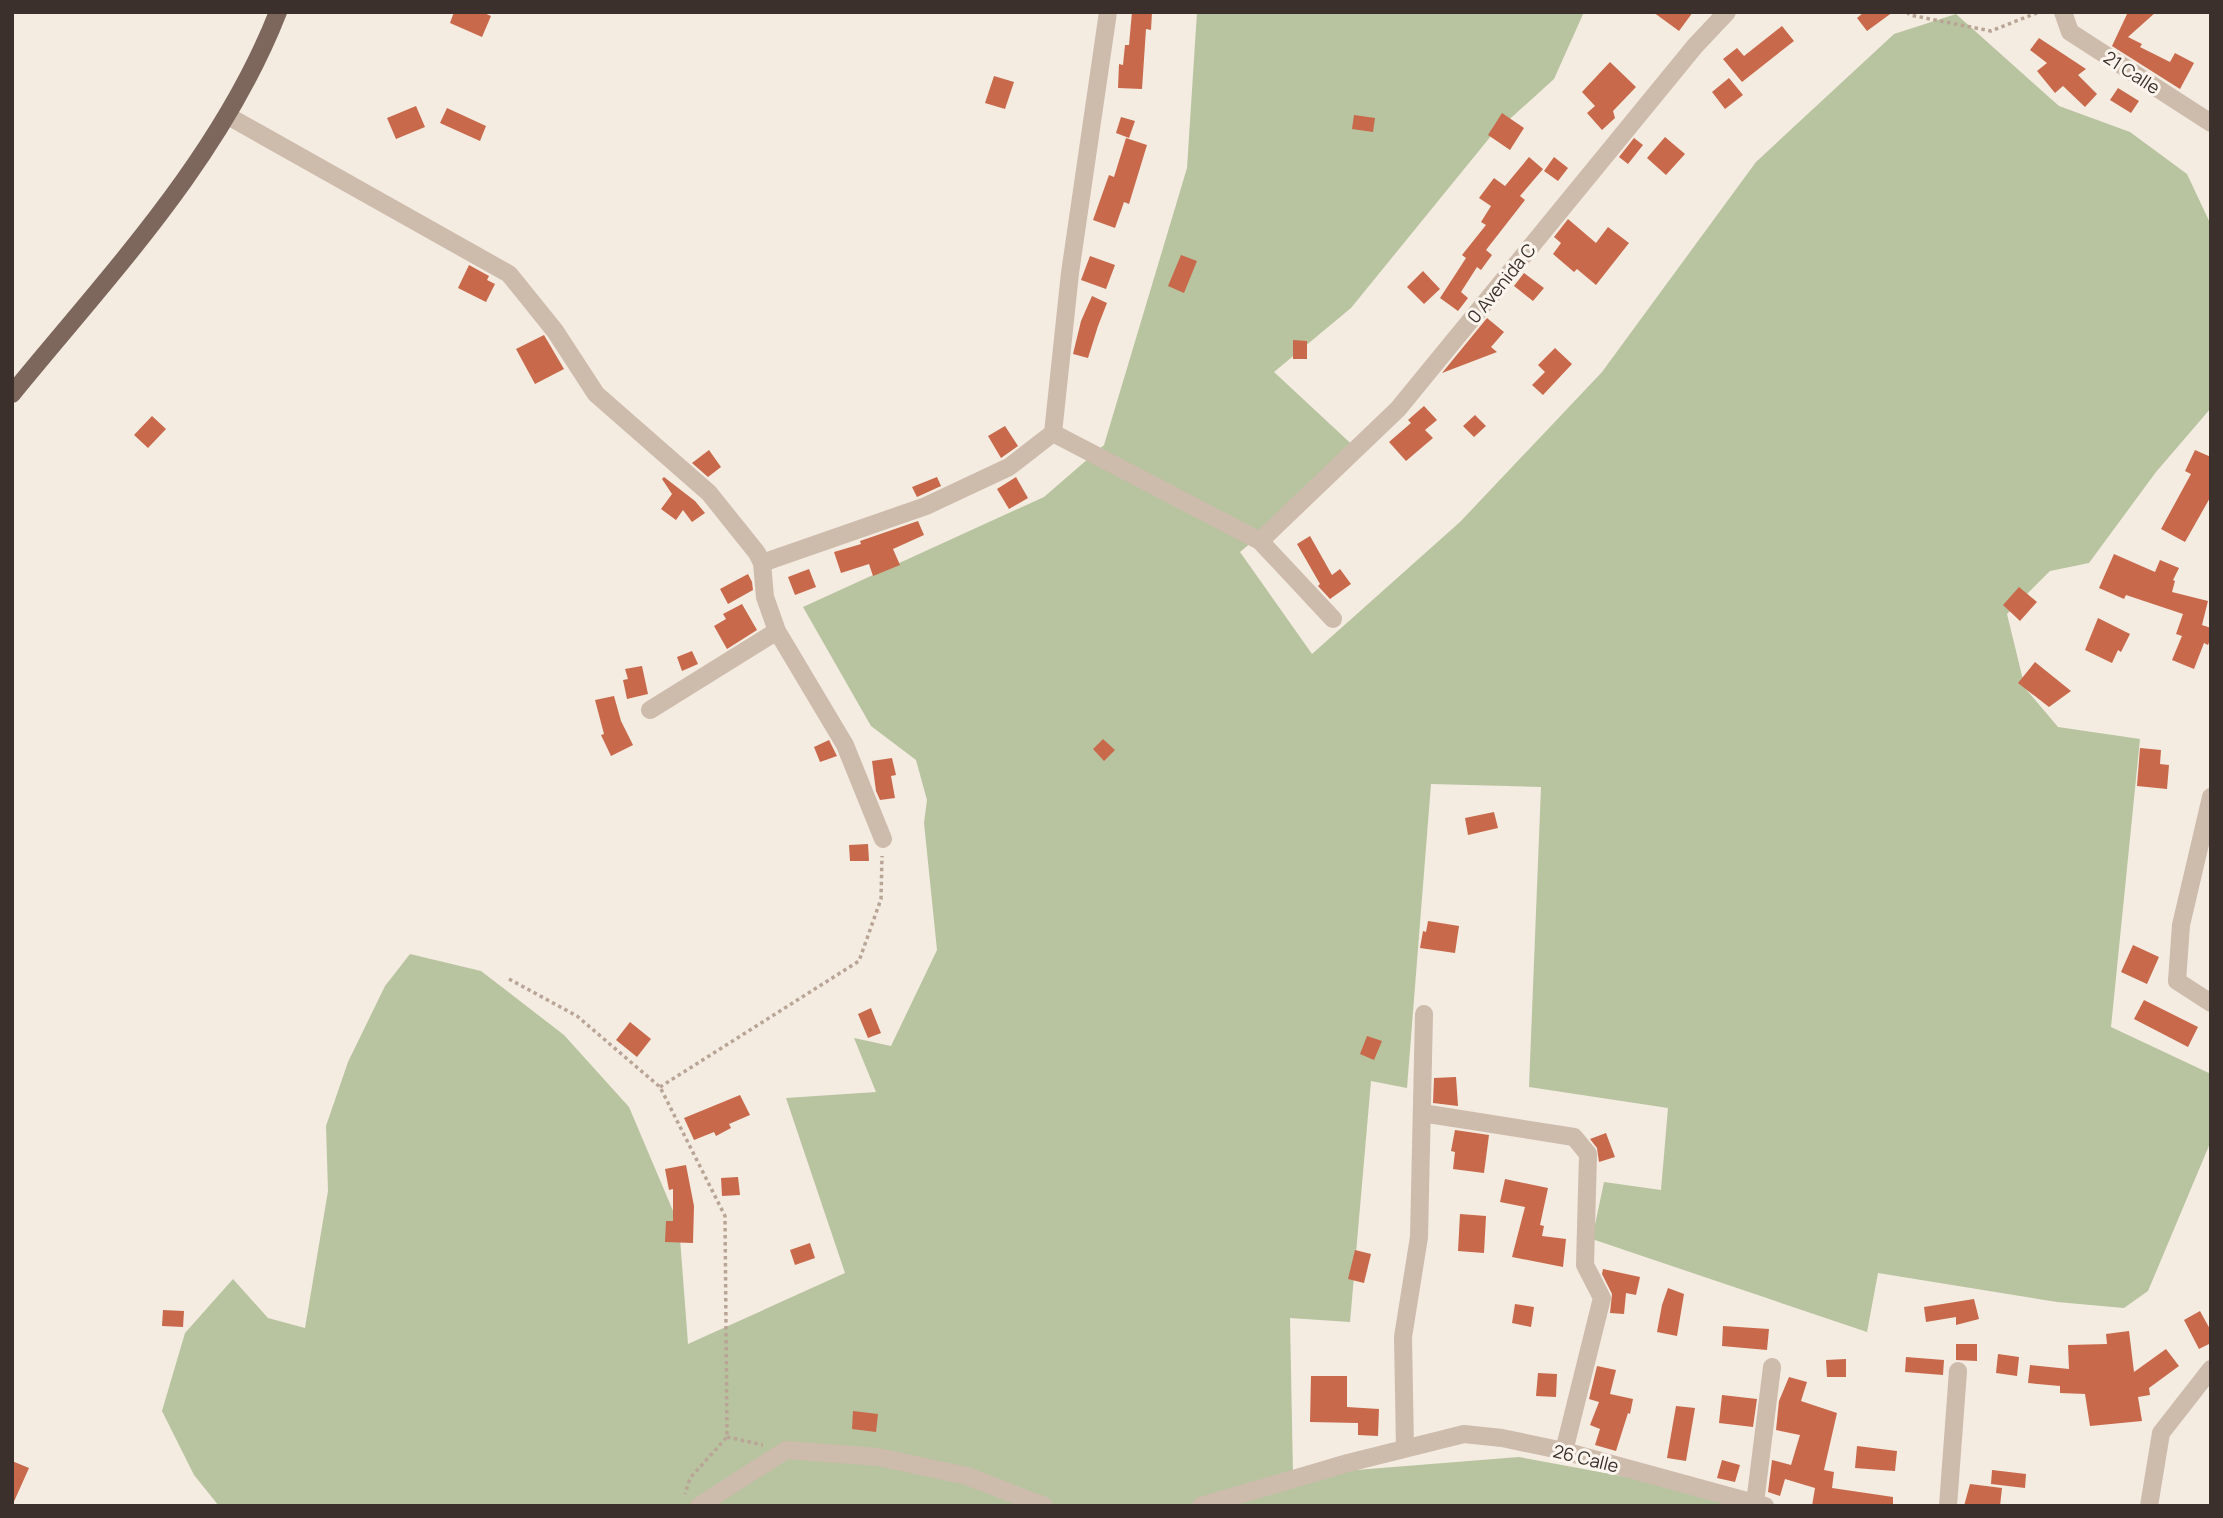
<svg xmlns="http://www.w3.org/2000/svg" width="2223" height="1518" font-family="Manrope,sans-serif">
	<rect width="100%" height="100%" fill="#f4ebe1"/>
	<!-- green -->
	<path fill="#b8c4a0" d="M1197,12H1584L1554,79L1491,136L1351,308L1274,372L1360,452L1240,552L1312,654L1460,522L1602,372L1756,162L1894,34L1956,14L2059,106L2130,132L2187,174L2211,225V408L2156,472L2089,563L2050,571L2007,614L2025,688L2058,727L2140,739L2111,1027L2211,1074V1141L2148,1291L2124,1308L2057,1302L1878,1273L1867,1332L1592,1239L1604,1182L1661,1190L1668,1108L1529,1087L1541,787L1431,784L1407,1088L1371,1081L1350,1322L1290,1318L1293,1475L1519,1457L1659,1483L1740,1506H219L194,1475L162,1411L185,1333L233,1279L268,1318L305,1328L328,1191L326,1126L348,1062L385,986L410,954L481,971L564,1035L629,1107L679,1225L688,1344L845,1273L786,1098L876,1092L854,1038L891,1046L937,950L924,823L927,800L916,760L871,726L803,607L1044,497L1104,445L1187,168Z"/>
	<!-- building -->
	<path fill="#c8694b" d="M454,12H482L491,16L482,37L450,23Z
		M1132,12H1152L1151,30L1146,29L1142,89L1118,88L1119,64L1123,65L1125,45H1129Z
		M1653,12H1693L1679,31Z
		M1864,12H1893L1867,31L1857,18Z
		M2128,12H2156L2128,37L2142,44L2140,47L2170,62L2175,53L2194,63L2180,89L2112,46Z
		M1782,26L1794,41L1742,82L1723,59L1737,48L1744,56Z
		M2039,38L2086,69L2078,75L2097,94L2085,107L2063,86L2055,93L2037,71L2047,63L2030,50Z
		M1610,62L1636,87L1613,111L1615,118L1602,130L1587,113L1595,106L1582,92Z
		M994,76L1014,82L1005,109L985,103Z
		M1729,78L1743,95L1725,109L1712,92Z
		M2118,88L2139,101L2131,113L2110,100Z
		M416,106L425,127L396,139L387,118Z
		M447,108L486,126L480,141L440,123Z
		M1502,113L1524,128L1510,150L1488,135Z
		M1354,115L1375,118L1373,132L1352,129Z
		M1121,117L1135,121L1129,138L1116,133Z
		M1665,137L1685,154L1666,175L1647,158Z
		M1126,138L1147,145L1129,204L1124,202L1115,228L1093,220L1109,175L1114,177Z
		M1634,138L1643,145L1628,164L1619,157Z
		M1529,157L1543,169L1520,196L1525,200L1486,250L1492,255L1481,270L1477,267L1461,292L1468,298L1458,311L1440,298L1466,258L1462,255L1486,225L1481,222L1491,206L1479,198L1494,178L1505,186Z
		M1554,157L1568,168L1558,181L1544,171Z
		M1568,219L1596,243L1608,227L1629,243L1596,285L1577,269L1574,272L1553,254L1561,243L1554,237Z
		M1181,255L1197,261L1184,293L1168,286Z
		M1090,256L1115,265L1106,289L1081,280Z
		M469,265L489,276L487,280L495,284L486,302L458,288Z
		M1423,271L1440,289L1424,304L1407,287Z
		M1524,273L1544,288L1533,301L1514,286Z
		M1092,296L1107,303L1098,326L1088,358L1073,354L1081,321Z
		M1487,318L1504,332L1491,347L1497,352L1442,373Z
		M544,335L564,369L535,384L516,349Z
		M1293,340L1307,341V359H1293Z
		M1555,348L1572,364L1543,395L1532,385L1545,372L1538,365Z
		M1424,406L1437,420L1425,430L1433,438L1406,461L1389,442L1411,423L1408,420Z
		M1475,415L1486,426L1474,437L1463,426Z
		M152,416L166,429L148,448L134,435Z
		M1005,426L1018,446L1001,458L988,436Z
		M709,450L721,467L708,477L692,463Z
		M2195,450L2211,457V496L2185,542L2161,529L2191,474L2185,471Z
		M664,477L695,501L705,513L692,522L683,510L676,520L661,509L672,494L662,479Z
		M937,477L941,486L917,497L912,487Z
		M1016,477L1028,498L1009,509L997,489Z
		M918,521L924,535L893,549L900,565L873,576L869,564L841,573L834,552L861,544L860,541Z
		M1310,536L1332,575L1340,569L1351,584L1330,599L1318,586L1320,584L1297,544Z
		M2114,554L2155,572L2160,560L2179,568L2173,580L2175,581L2172,592L2208,601L2202,625L2211,628V637L2208,645L2204,643L2194,669L2172,660L2182,636L2176,634L2183,614L2126,595L2124,599L2099,588Z
		M809,569L816,587L795,595L788,577Z
		M748,574L752,582L753,590L728,604L720,589Z
		M2019,587L2037,602L2020,621L2003,605Z
		M742,604L757,630L727,649L714,626L726,619L723,614Z
		M2098,618L2130,634L2121,652L2118,650L2112,663L2085,650Z
		M692,651L698,664L682,671L677,657Z
		M2035,662L2071,691L2049,707L2018,683Z
		M642,666L648,694L627,699L623,680L628,679L625,669Z
		M614,696L621,721L633,745L611,756L601,735L604,734L595,700Z
		M1103,739L1115,750L1104,761L1093,749Z
		M829,740L837,756L820,762L814,747Z
		M2140,748L2161,750L2160,764L2169,765L2167,789L2137,786Z
		M892,758L896,775L891,776L895,798L880,800L876,791L872,761Z
		M1494,812L1498,828L1468,835L1465,818Z
		M868,844L869,861H850L849,845Z
		M1428,921L1459,926L1455,953L1420,948L1423,931L1426,932Z
		M2133,945L2159,957L2147,984L2121,972Z
		M2144,1000L2198,1027L2188,1047L2134,1019Z
		M871,1008L881,1033L868,1038L858,1014Z
		M630,1022L651,1039L637,1057L616,1040Z
		M1367,1036L1382,1041L1374,1060L1360,1054Z
		M1456,1077L1458,1106L1433,1103L1434,1078Z
		M740,1095L750,1115L729,1124L731,1128L716,1136L714,1132L694,1140L684,1118Z
		M1455,1130L1489,1135L1484,1173L1453,1169L1455,1152L1451,1151Z
		M1606,1133L1615,1157L1599,1162L1597,1148L1590,1139Z
		M686,1165L694,1206L693,1243L665,1242L666,1221H673V1189L669,1190L665,1169Z
		M738,1177L740,1195L722,1196L721,1178Z
		M1505,1179L1548,1188L1540,1225L1544,1226L1542,1236L1566,1239L1563,1267L1512,1257L1525,1207L1500,1202Z
		M1460,1214L1486,1216L1484,1253L1458,1251Z
		M810,1243L815,1258L795,1265L790,1250Z
		M1355,1250L1371,1254L1364,1283L1348,1279Z
		M1603,1269L1640,1277L1636,1295L1626,1293L1624,1314L1610,1313L1612,1294L1602,1274Z
		M1668,1288L1684,1294L1677,1336L1657,1332L1662,1305Z
		M1974,1299L1979,1319L1956,1325V1317L1926,1322L1924,1307Z
		M1515,1304L1534,1307L1531,1327L1512,1323Z
		M163,1310L184,1311L183,1327L162,1326Z
		M2200,1311L2211,1331V1343L2199,1349L2184,1320Z
		M1723,1326L1769,1329L1767,1350L1722,1346Z
		M2129,1331L2134,1372L2166,1349L2179,1366L2149,1388L2150,1395L2138,1397L2142,1421L2090,1426L2085,1394L2060,1393V1386L2028,1383L2030,1365L2069,1369L2068,1345L2107,1344L2106,1334Z
		M1956,1344H1977V1361L1956,1360Z
		M1998,1354L2019,1357L2017,1376L1996,1373Z
		M1906,1357L1944,1360L1943,1375L1905,1372Z
		M1846,1359V1377H1827L1826,1360Z
		M1597,1366L1616,1370L1610,1394L1633,1399L1630,1414L1628,1413L1616,1451L1595,1445L1600,1429L1590,1425L1599,1402L1589,1399Z
		M1538,1373L1557,1374L1556,1397L1536,1396Z
		M1311,1376H1347V1407L1379,1409L1378,1436L1358,1435V1423L1310,1422Z
		M1789,1377L1807,1382L1801,1401L1837,1413L1824,1470L1834,1472L1832,1488L1893,1497V1506H1812L1815,1488L1785,1479L1780,1496L1768,1492L1772,1460L1791,1465L1800,1435L1776,1430L1779,1401Z
		M1722,1395L1757,1399L1753,1427L1719,1423Z
		M1676,1406L1695,1408L1686,1461L1667,1458Z
		M853,1411L878,1414L876,1432L852,1429Z
		M1857,1446L1897,1451L1895,1471L1855,1468Z
		M1722,1460L1740,1465L1735,1482L1717,1478Z
		M12,1461L29,1468L12,1506Z
		M1992,1470L2026,1474L2025,1488L1991,1484Z
		M1970,1484L2002,1488L2000,1506H1964Z"/>
	<g fill="none" stroke-linecap="round" stroke-linejoin="round">
		<!-- path -->
		<path stroke="#b9a596" stroke-width="3.5" stroke-dasharray="3.5 3.5" stroke-linecap="butt" d="M1907,12L1910,15L1991,31L2039,12
			M509,979L577,1016L660,1087L725,1216L727,1437L690,1478L685,1494
			M660,1087L859,961L881,899L882,856
			M727,1437L763,1445"/>
		<!-- minor -->
		<path stroke="#cdbbac" stroke-width="18" d="M2063,12L2070,32L2211,123
			M228,116L509,274L555,331L596,394L709,493L757,553L762,563L765,597L777,631L845,745L883,839
			M1053,433L1260,541L1333,619
			M1260,541L1398,409L1695,46L1727,12
			M762,563L926,506L1009,467L1053,433L1070,273L1108,12
			M650,710L777,631
			M2211,797L2181,925L2177,981L2211,1003
			M1422,1113L1574,1137L1588,1154L1585,1265L1602,1298L1564,1451
			M1405,1449L1403,1337L1419,1237L1424,1014
			M1755,1503L1772,1367
			M699,1506L786,1450L878,1457L967,1476L1044,1506
			M1201,1506L1348,1463L1464,1434L1502,1438L1564,1451L1765,1506
			M1948,1506L1958,1371
			M2149,1506L2161,1433L2211,1369"/>
		<!-- major -->
		<path stroke="#7d675c" stroke-width="18" d="M12,394C110,274 221,158 278,12"/>
	</g>
	<g text-anchor="middle" dominant-baseline="central" stroke-width="6" stroke-linejoin="round" paint-order="stroke">
		<!-- street labels -->
		<g font-size="18" fill="#3b302b" stroke="#fbf5ee">
			<text transform="translate(2132 72) rotate(33)">21 Calle</text>
			<text transform="translate(1501 283) rotate(-51)">0 Avenida C</text>
			<text transform="translate(1586 1458) rotate(14)">26 Calle</text>
		</g>
	</g>
	<!-- border -->
	<rect width="2223" height="1518" fill="none" stroke="#3b302b" stroke-width="28"/>
</svg>
